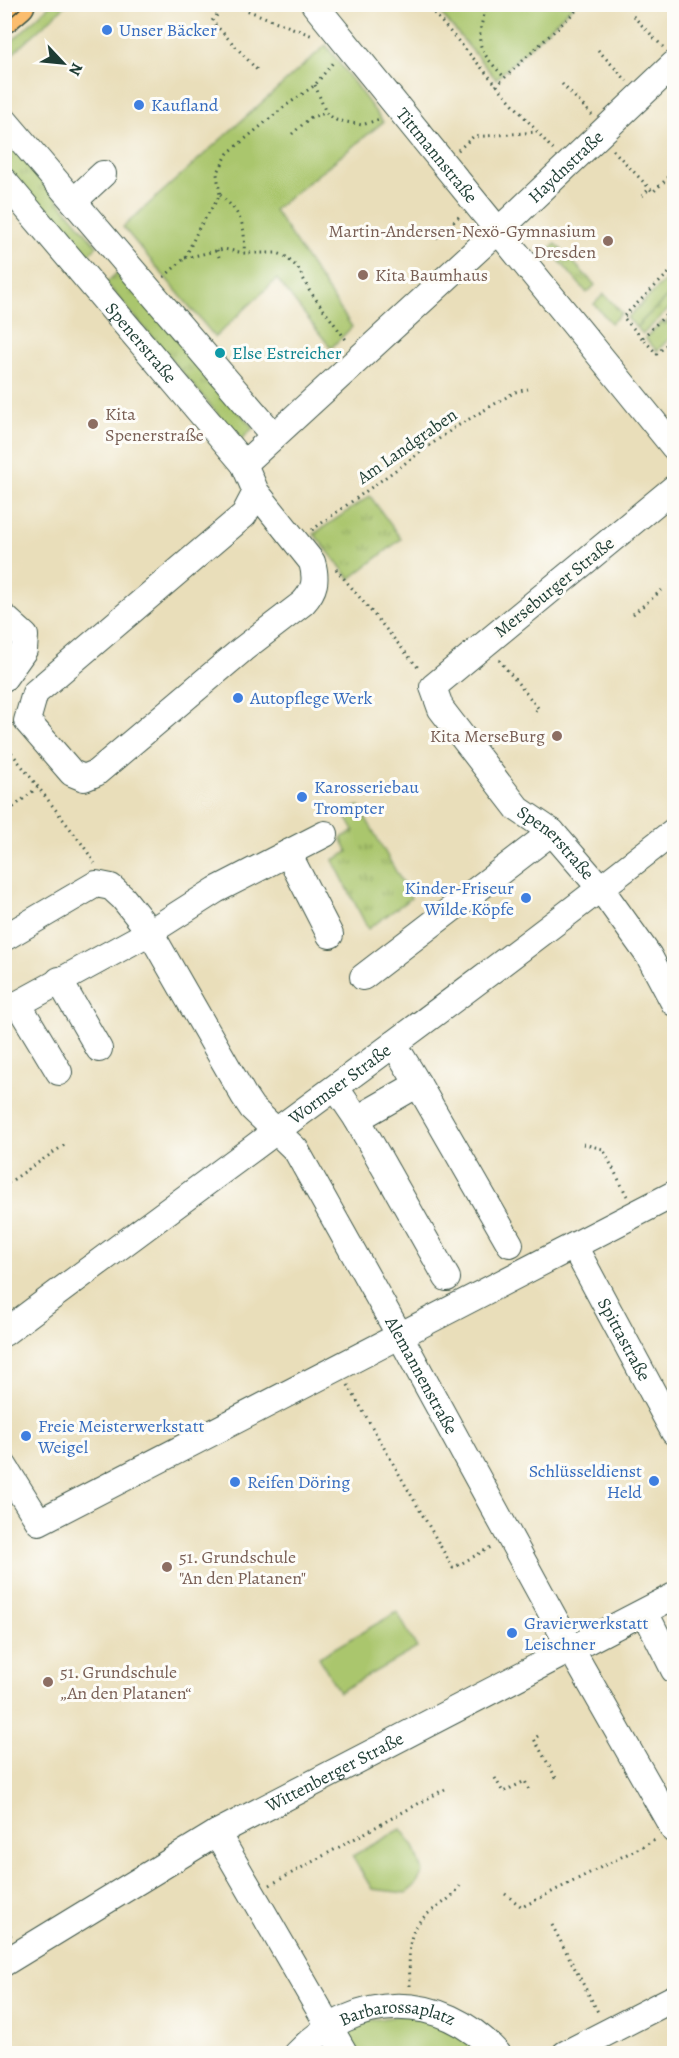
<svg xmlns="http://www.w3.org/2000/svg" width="679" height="2058" font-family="Alegreya,serif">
	<defs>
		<pattern id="grass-tufts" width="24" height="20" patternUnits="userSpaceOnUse" patternTransform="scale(1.5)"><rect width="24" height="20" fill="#aac66d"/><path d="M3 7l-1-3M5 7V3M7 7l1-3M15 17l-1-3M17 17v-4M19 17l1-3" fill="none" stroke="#8aa25a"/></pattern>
	</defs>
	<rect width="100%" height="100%" fill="#fdfcf7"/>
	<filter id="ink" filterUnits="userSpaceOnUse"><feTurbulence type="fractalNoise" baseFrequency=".0167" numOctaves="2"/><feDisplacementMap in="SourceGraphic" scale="12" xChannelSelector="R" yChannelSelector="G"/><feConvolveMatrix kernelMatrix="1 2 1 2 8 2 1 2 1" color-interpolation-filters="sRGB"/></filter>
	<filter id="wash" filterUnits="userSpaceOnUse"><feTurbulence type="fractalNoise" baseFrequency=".008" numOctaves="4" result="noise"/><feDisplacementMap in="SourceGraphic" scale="24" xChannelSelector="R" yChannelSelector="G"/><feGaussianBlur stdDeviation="1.35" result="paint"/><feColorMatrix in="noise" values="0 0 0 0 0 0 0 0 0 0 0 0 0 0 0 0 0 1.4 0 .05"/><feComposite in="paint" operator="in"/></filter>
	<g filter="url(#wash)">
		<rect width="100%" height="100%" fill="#e9deba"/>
		<!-- grass -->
		<path fill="url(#grass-tufts)" stroke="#648250" stroke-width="1.5" d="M51,4L66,5L8,58L5,54V48Z
			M4,135L97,246L86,257L80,256L5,167Z
			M556,244L595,285L587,293L549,249Z
			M119,271L253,428L242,439L240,440L106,283Z
			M674,290V304L643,334L636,327Z
			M604,294L622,313L611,323L594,304Z
			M370,496L401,539L350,579L314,534Z
			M359,806L411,898L368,929L333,860L348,852L341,838L354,831L344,813Z"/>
		<!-- green -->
		<path fill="#aac66d" stroke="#648250" stroke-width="1.5" d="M434,5H574L496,79Z
			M326,45L383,122L274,210L352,327L331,348L277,279L215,337L123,227Z
			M674,272V290L636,327L627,318Z
			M674,314V329L672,331L674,334L657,351L645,338L662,322L665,324Z
			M397,1612L417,1648L339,1692L319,1657Z
			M401,1829L414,1846L423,1872L416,1885L406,1893L372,1889L352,1856Z
			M416,2013L492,2054H305L342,2025Z"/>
	</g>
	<g filter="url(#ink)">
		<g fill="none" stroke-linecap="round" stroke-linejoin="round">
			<defs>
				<g id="minor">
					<path id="s1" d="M314,4L674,447"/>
					<path d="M4,120L274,436"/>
					<path id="s2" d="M4,181L244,464L256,492L312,562C317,580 315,590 303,603L243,649L96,773L84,778L72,773L27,721L35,693L244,515L256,492"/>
					<path d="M74,201L103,174"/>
					<path id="s3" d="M244,464L514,216L674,64"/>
					<path id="s4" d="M674,488L433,687L441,709L518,809L552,832L601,889L649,956L674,1003"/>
					<path d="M4,617L25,636L24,650L4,678"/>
					<path d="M288,853L330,935"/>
					<path id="s5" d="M4,938L96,884L111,887L123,898L150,932L244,1096L252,1108L296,1150L400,1336L571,1649L674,1830"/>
					<path d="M363,977L552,832"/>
					<path d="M59,980L99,1049"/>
					<path d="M59,1072L18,1004L150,932L216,890L325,834"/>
					<path d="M418,1084L510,1244"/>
					<path d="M336,1088L357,1119L418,1084L394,1044"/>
					<path d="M357,1119L447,1278"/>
					<path id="s6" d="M574,1246L674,1432"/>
					<path id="s7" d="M4,1333C227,1165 455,1003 674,831"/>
					<path d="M4,1466L39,1522L674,1194"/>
					<path d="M645,1612L674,1670"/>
					<path d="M217,1833L345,2054"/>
					<path id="s8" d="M4,1963L217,1833L674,1596"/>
					<path id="s9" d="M297,2054C355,1992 440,1990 498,2054"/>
					<path d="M565,2054L674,1998"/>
				</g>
				<path id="major" d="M4,16L18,4"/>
			</defs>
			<!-- minor casing -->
			<use href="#minor" stroke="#3d5548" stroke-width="28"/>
			<!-- major casing -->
			<use href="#major" stroke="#3d5548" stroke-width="36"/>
			<!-- path -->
			<path stroke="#3d5548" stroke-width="3" stroke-dasharray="1.5 4.5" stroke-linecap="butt" d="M215,4L218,14L212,21L259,72
				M231,4L313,36
				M426,4L554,151
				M487,4C475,45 476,47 505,78
				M633,16L663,47
				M598,50L627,81
				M562,84L592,115
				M315,85L326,113L336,120L362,125L380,119
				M496,86L583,4
				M292,134L311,117L326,113
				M458,150L473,137L537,132
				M613,150L653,192L674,172
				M220,195C241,213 246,225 244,253
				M642,196L649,189
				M432,235L435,239L461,215
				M217,250L219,257
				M185,258L224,249L244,253H277L285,256L298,268L309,290L347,341
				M164,277L185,258L199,228L220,195L217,174L228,153L284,107L315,85L335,60
				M674,307L642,338L657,354L674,337
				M642,338L623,317L674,268
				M312,530L454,428L515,392L528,389
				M336,569L420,670
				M633,614L662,590
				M499,660L539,709L533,713
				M4,743L82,844L95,863
				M4,815L39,786
				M583,1144L603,1149L627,1196
				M8,1183L66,1144
				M348,1385L453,1568L491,1547
				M538,1736L534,1739L556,1778
				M495,1778L503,1792L525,1781L530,1792
				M270,1885L445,1789
				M505,1894L522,1907L657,1839
				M4,1925L11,1936
				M552,1925L599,2014
				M410,1986C410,1966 405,1937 420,1921C433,1907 450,1902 460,1886"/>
			<!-- minor -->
			<use href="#minor" stroke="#fff" stroke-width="26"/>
			<!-- major -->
			<use href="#major" stroke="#fbbd6e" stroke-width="33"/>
			<!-- tram -->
			<path stroke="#1f3d34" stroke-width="1.5" d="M4,9L9,4
				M4,23L25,4"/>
		</g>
	</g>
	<!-- markers -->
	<g fill="#3f7fe0" stroke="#fdfcf7" stroke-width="2">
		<circle cx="107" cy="30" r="6"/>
		<circle cx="139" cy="105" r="6"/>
		<circle cx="238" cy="698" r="6"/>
		<circle cx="302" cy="797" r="6"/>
		<circle cx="526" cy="898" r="6"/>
		<circle cx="26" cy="1436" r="6"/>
		<circle cx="654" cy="1481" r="6"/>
		<circle cx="235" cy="1482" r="6"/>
		<circle cx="512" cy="1633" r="6"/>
	</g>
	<g fill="#8d6e63" stroke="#fdfcf7" stroke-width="2">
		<circle cx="608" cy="241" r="6"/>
		<circle cx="363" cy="275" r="6"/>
		<circle cx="93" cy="424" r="6"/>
		<circle cx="557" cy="736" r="6"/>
		<circle cx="167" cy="1567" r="6"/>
		<circle cx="48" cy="1682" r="6"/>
	</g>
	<circle fill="#0f9aa8" stroke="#fdfcf7" stroke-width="2" cx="220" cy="353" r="6"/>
	<g text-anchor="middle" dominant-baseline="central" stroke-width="6" stroke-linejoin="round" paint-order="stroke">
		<!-- shop labels -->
		<g font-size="18" fill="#366cbe" stroke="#fdfcf7" text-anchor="start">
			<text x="119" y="30">Unser Bäcker</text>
			<text x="151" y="105">Kaufland</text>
			<text x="250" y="698">Autopflege Werk</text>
			<text x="314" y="787">Karosseriebau<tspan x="314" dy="21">Trompter</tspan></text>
			<text x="514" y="888" text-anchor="end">Kinder-Friseur<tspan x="514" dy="21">Wilde Köpfe</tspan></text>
			<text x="38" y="1426">Freie Meisterwerkstatt<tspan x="38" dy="21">Weigel</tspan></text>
			<text x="642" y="1471" text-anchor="end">Schlüsseldienst<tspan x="642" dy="21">Held</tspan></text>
			<text x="247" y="1482">Reifen Döring</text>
			<text x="524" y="1623">Gravierwerkstatt<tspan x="524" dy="21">Leischner</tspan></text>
		</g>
		<!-- street labels -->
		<g font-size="18" fill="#1f3d34" stroke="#fdfcf7">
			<text stroke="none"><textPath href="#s1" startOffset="195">Tittmannstraße</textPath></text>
			<text stroke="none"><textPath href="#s3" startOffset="438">Haydnstraße</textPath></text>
			<text stroke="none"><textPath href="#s2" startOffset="212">Spenerstraße</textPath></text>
			<text transform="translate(407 446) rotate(-35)">Am Landgraben</text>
			<text transform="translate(554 587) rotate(-39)">Merseburger Straße</text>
			<text stroke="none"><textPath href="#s4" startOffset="513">Spenerstraße</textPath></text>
			<text stroke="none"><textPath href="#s7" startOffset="418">Wormser Straße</textPath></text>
			<text stroke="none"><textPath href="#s6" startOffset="106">Spittastraße</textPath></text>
			<text stroke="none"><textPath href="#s5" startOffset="704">Alemannenstraße</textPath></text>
			<text stroke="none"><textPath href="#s8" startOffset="382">Wittenberger Straße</textPath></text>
			<text stroke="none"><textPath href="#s9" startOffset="114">Barbarossaplatz</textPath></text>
		</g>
		<!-- education labels -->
		<g font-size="18" fill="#785e54" stroke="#fdfcf7" text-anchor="start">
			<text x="596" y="231" text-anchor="end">Martin-Andersen-Nexö-Gymnasium<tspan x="596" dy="21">Dresden</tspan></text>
			<text x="375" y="275">Kita Baumhaus</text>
			<text x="105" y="414">Kita<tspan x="105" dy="21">Spenerstraße</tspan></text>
			<text x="545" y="736" text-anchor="end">Kita MerseBurg</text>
			<text x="179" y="1557">51. Grundschule<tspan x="179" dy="21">"An den Platanen"</tspan></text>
			<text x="60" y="1672">51. Grundschule<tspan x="60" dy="21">„An den Platanen“</tspan></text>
		</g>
		<!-- culture labels -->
		<g font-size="18" fill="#0d838f" stroke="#fdfcf7" text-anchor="start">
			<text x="232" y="353">Else Estreicher</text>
		</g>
	</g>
	<!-- margin -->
	<rect width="679" height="2058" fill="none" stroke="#fdfcf7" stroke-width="24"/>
	<!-- north arrow -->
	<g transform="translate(63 63) rotate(116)" stroke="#fdfcf7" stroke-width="4.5" paint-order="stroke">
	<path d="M0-4.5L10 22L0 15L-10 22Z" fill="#1f3d34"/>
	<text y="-9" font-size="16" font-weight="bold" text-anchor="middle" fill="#1f3d34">N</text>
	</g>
</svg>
